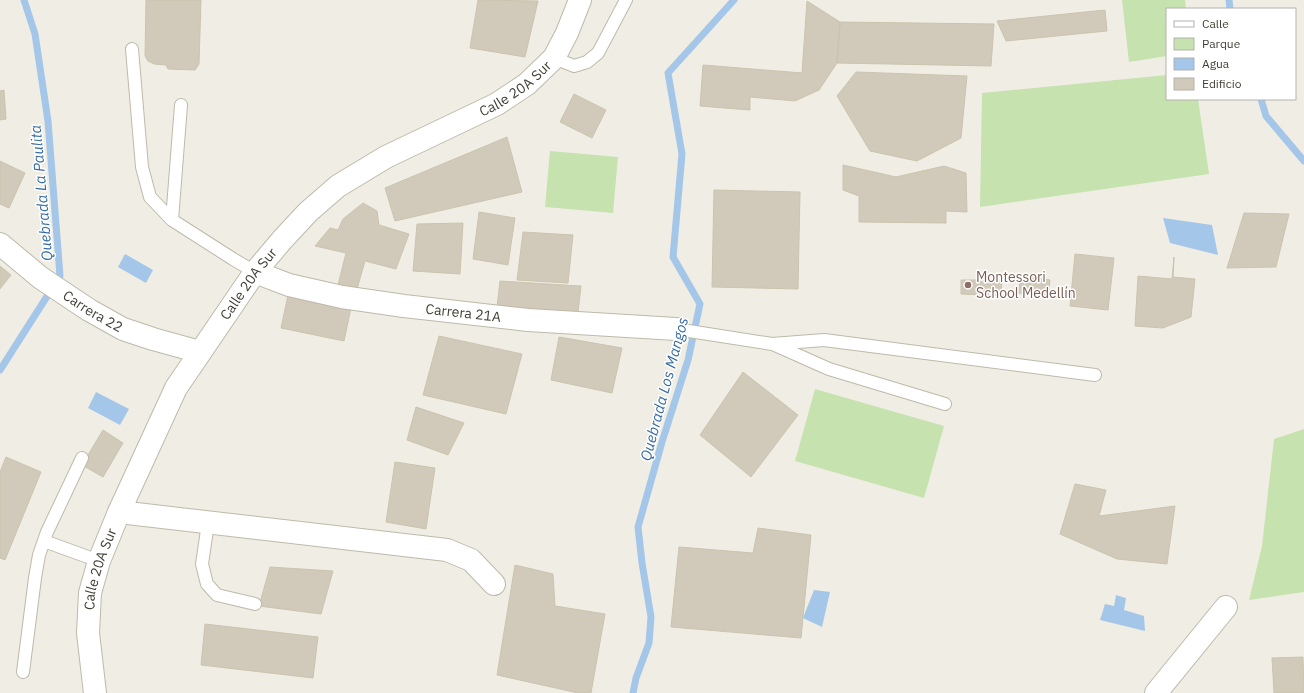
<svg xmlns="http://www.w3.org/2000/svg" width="1304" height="693" font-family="'IBM Plex Sans',sans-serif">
	<rect width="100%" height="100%" fill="#f0eee4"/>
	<!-- green -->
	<path fill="#c6e2af" d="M1122,0H1185L1186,9H1167V56L1129,62Z
		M1167,75V99H1198L1209,174L980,207L982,93Z
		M550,151L618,157L613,213L545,207Z
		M815,389L944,426L924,498L795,461Z
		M1304,429V592L1249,600L1262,546L1274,439Z"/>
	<!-- water -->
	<path fill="#a4c6e9" d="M1163,218L1212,225L1218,255L1170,243Z
		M125,254L153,270L146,283L118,267Z
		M96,392L129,409L120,425L88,408Z
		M814,590L830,592L822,627L803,618Z
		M1116,595L1126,598L1124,610L1144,616L1145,631L1100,620L1105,604L1114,606Z"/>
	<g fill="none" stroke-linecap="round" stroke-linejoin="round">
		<!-- stream -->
		<path stroke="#a4c6e9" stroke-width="7" d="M1229,0L1230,9
			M1261,99L1266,116L1304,161
			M0,370L60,276L48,121L35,34L24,0
			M633,693L636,678L649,643L651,617L642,563L638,527L662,442L688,360L700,304L673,257L682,154L668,73L734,0"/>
	</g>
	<!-- building -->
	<path fill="#d1caba" stroke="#cbc3ae" d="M146,0H201L199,64L195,70L168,69L166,65L154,64L148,61L145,56Z
		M478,0L538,1L525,57L470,48Z
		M807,1L840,22L837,63L819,90L795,101L750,97V110L700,106L703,65L802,73Z
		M1105,10L1107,31L1006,41L997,21Z
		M840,22L994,24L991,66L837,63Z
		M856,72L967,76L961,138L917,161L870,151L837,96Z
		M4,90L6,119L0,120V91Z
		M574,94L606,110L592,138L560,122Z
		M507,137L522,192L395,221L385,188Z
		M0,161L25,173L9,208L0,204Z
		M843,165L896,177L944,166L966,173L967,212L946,211V223L859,222V196L843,190Z
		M714,190L800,192L798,289L712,287Z
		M363,203L377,211L379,225L409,234L396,269L365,261L357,289L338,285L346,253L315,246L330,228L338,230L343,219Z
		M479,212L515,218L508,265L473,259Z
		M1244,213L1289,214L1276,267L1227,268Z
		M463,223L460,274L413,271L417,224Z
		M523,232L573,235L568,283L517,280Z
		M1075,254L1114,258L1108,310L1070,306Z
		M1174,257L1173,277L1195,279L1191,317L1163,328L1135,326L1138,276L1172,279Z
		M0,266L11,275L0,289Z
		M1021,275L1050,280L1048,297L1018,293Z
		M961,280H1002L1001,296L961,294Z
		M500,281L581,286L577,321L496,315Z
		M288,295L351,308L344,341L281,328Z
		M439,336L522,354L506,414L423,395Z
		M559,337L622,348L612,393L551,380Z
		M743,372L798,415L751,477L700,435Z
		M416,407L464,423L448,455L407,440Z
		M103,430L123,443L103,477L82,465Z
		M6,457L41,472L5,560L0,558V472Z
		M395,462L435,468L426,529L386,522Z
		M1075,484L1106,490L1099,516L1175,506L1167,564L1117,559L1060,534Z
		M758,528L811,535L801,638L671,627L679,547L753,553Z
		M515,565L553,574L555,606L605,614L591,693H578L497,675Z
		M270,567L333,571L321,614L259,606Z
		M205,624L318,637L313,678L201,665Z
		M1303,657L1304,693H1274L1272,658Z"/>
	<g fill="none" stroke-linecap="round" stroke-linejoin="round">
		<defs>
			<path id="lane" d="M132,49L142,167L150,197L172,220L233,259L255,272
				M554,58L574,66L587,62L598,53L626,0
				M172,220L181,105
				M676,329L772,344L824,340L1095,375
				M775,345L829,369L945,404
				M208,523L202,564L207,584L217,595L255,604
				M44,541L99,561
				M23,672L35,578L39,555L47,532L82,458"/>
			<g id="street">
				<path id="s1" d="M0,244L41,278L89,310L123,329L153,339L200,352"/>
				<path id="s2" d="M255,272L289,285L342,297L404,306L528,320L676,329"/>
				<path d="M119,512L447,550L471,560L494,584"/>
				<path id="s3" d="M95,693L88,633L90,593L99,561L119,512L176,388L255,272L282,240L308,212L338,186L386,157L497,104L527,84L554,58L567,33L580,0"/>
				<path d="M1156,693L1226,607"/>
			</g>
		</defs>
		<!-- lane casing -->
		<use href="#lane" stroke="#beb9aa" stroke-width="14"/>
		<!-- street casing -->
		<use href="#street" stroke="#beb9aa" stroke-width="24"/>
		<!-- lane -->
		<use href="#lane" stroke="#fff" stroke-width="12"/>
		<!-- street -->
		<use href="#street" stroke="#fff" stroke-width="22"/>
	</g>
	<!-- markers -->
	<circle fill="#8d6e63" stroke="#fff" stroke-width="1.5" cx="968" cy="285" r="4"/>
	<g text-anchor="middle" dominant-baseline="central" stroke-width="3" stroke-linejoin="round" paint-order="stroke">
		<!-- street labels -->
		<g font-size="14" fill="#423e34" stroke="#fff">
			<text stroke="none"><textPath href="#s3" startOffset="786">Calle 20A Sur</textPath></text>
			<text stroke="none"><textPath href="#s3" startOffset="450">Calle 20A Sur</textPath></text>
			<text stroke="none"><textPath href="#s1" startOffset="115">Carrera 22</textPath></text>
			<text stroke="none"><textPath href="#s2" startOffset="213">Carrera 21A</textPath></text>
			<text stroke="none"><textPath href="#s3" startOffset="126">Calle 20A Sur</textPath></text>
		</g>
		<!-- education labels -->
		<g font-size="14" fill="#785e54" stroke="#fff" text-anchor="start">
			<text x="976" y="277">Montessori<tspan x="976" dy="16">School Medellín</tspan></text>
		</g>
		<!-- water labels -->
		<g font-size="15" font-style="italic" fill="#376ba4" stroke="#fff">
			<text transform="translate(41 193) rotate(-95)">Quebrada La Paulita</text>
			<text transform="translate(664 389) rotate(-75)">Quebrada Los Mangos</text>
		</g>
	</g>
	<!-- legend -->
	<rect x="1166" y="8" width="130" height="92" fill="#ffffff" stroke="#b3b2ae"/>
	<rect x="1174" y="21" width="20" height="6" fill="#ffffff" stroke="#b3b2ae"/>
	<text x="1202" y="28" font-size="12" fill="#423e34">Calle</text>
	<rect x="1174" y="38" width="20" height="12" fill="#c6e2af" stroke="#b3b2ae"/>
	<text x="1202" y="48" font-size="12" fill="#423e34">Parque</text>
	<rect x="1174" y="58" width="20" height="12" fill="#a4c6e9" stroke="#b3b2ae"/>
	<text x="1202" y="68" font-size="12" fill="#423e34">Agua</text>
	<rect x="1174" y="78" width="20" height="12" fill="#d1caba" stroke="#b3b2ae"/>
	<text x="1202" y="88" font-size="12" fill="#423e34">Edificio</text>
</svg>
